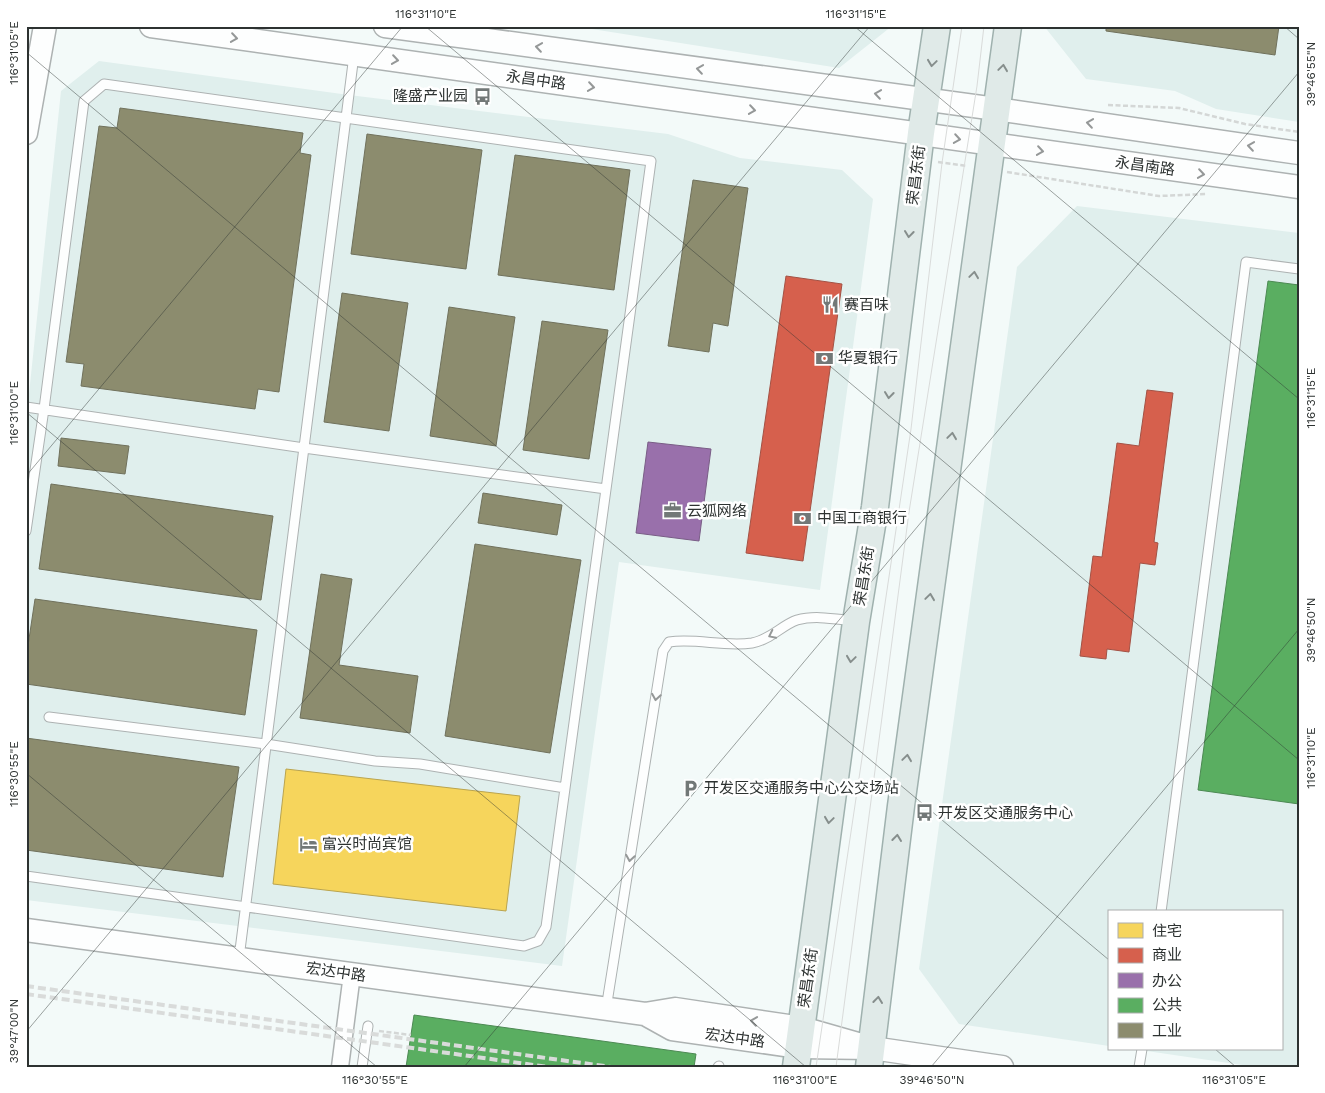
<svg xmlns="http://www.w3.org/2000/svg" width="1325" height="1093" font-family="'Work Sans','Noto Sans SC',sans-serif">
	<rect width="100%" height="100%" fill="#f3faf9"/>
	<!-- built -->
	<path fill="#e0efed" d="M573,26H892L839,68Z
		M1044,26H1299V122L1216,109L1175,91L1086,79Z
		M99,61L349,95L668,134L740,158L842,170L873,199L820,590L619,562L562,966L26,900V422L61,91Z
		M1077,206L1299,233V1067H1256L1133,1049H1281V912H1109V1046L959,1024L919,969L1017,267Z"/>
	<!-- homes -->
	<path fill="#f6d55c" stroke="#baa44f" d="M286,769L520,796L506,911L273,884Z"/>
	<!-- shops -->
	<path fill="#d6604d" stroke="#a35245" d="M786,276L842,284L803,561L746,553Z
		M1147,390L1173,393L1154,542L1158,543L1155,565L1140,563L1129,652L1107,649L1106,659L1080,656L1093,556L1102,557L1117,443L1139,446Z"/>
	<!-- offices -->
	<path fill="#9970ab" stroke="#795d86" d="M648,442L711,449L699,541L636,533Z"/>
	<!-- public -->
	<path fill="#5aae61" stroke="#4c8953" d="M1268,281L1299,285V804L1198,790Z
		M414,1015L696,1054L694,1067H406Z"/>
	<!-- industry -->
	<path fill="#8c8c6e" stroke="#70715c" d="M1106,26H1279L1275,55L1106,31Z
		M120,108L303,133L300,153L311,155L279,392L258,389L255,409L81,386L84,364L66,362L99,126L117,128Z
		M367,134L482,150L466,269L351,254Z
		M515,155L630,170L614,290L498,275Z
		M693,180L748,188L728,326L713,323L709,352L668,346Z
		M342,293L408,303L389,431L324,422Z
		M449,307L515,317L496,446L430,436Z
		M542,321L608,330L589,459L523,450Z
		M61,438L129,446L125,474L58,466Z
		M51,484L273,516L261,600L39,569Z
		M483,493L562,505L557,535L478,523Z
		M475,544L581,560L550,753L445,736Z
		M321,574L352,579L339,665L418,676L410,733L300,718Z
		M35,599L257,630L245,715L26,684V659Z
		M26,738L239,767L223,877L26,850Z"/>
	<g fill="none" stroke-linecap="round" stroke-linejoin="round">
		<defs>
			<path id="lane" d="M26,407L304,448L606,489
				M26,531L44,409L84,101L104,84L651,161L546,927L538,941L524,946L26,876
				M49,717L266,744L375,761L420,764L565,788
				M1161,912L1246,262L1299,269
				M239,958L354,55
				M606,1009L663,651L669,642C696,638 724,647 752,643C770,640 782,625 797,620C815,615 835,619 854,621
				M362,1067L368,1026
				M718,1067L719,1066
				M1139,1067L1142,1049"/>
			<path id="street" d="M340,1067L352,974"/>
			<path id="secondary" d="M151,26L1299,187
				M385,26L996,109L1299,153
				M26,133L45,26
				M26,930L645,1014L675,1009L802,1028L872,1048
				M645,1014L672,1029L799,1047L872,1048L1002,1067"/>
			<path id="primary" d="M796,1067L856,622L875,507L921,133L937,26
				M869,1067L901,806L1008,26"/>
		</defs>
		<!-- lane casing -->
		<use href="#lane" stroke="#adb2b2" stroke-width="11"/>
		<!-- street casing -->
		<use href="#street" stroke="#adb2b2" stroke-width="19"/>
		<!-- secondary casing -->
		<use href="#secondary" stroke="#adb2b2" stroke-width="25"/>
		<!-- primary casing -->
		<use href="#primary" stroke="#9fb1ae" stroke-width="29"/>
		<!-- path -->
		<path stroke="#d4d7d6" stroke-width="2.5" stroke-dasharray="5 2.5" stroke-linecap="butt" d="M1108,105L1179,108L1245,124L1299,132
			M938,162L967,166
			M1007,172L1159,196L1207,194
			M379,1031L411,1035"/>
		<!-- lane -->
		<use href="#lane" stroke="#fdfefe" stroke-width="9"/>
		<!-- street -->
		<use href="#street" stroke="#fdfefe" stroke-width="16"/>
		<!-- secondary -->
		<use href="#secondary" stroke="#fdfefe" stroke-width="22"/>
		<!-- primary -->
		<use href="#primary" stroke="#e0eae8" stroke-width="26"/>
		<!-- tram -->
		<path stroke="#d9dbda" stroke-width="1" d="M816,1067L911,429L942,163L962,26
			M836,1067L909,512L977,86L984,26"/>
		<!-- rail -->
		<path stroke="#d9dbda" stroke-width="4" stroke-dasharray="8 4" stroke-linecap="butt" d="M26,986L611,1067
			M26,994L548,1067"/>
	</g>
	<!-- one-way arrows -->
	<defs><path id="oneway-chevron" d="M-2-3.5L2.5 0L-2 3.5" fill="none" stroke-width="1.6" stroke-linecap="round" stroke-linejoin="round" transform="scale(1.25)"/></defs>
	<g stroke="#959898">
		<use href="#oneway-chevron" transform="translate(234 38) rotate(8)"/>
		<use href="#oneway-chevron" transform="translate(539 47) rotate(-172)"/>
		<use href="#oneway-chevron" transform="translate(395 60) rotate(8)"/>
		<use href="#oneway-chevron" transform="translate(700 69) rotate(-172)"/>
		<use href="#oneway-chevron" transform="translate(591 87) rotate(8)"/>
		<use href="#oneway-chevron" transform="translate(878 94) rotate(-172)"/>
		<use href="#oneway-chevron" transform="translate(752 110) rotate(8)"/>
		<use href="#oneway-chevron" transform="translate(1090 123) rotate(-172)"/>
		<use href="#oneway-chevron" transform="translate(957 139) rotate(9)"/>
		<use href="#oneway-chevron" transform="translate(1251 146) rotate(-172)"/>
		<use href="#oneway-chevron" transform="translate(1040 151) rotate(8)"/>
		<use href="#oneway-chevron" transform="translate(1201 174) rotate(8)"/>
		<use href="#oneway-chevron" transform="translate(772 635) rotate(154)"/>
		<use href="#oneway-chevron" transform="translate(656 697) rotate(99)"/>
		<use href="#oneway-chevron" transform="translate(630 858) rotate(99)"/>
		<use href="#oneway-chevron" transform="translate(754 1021) rotate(-172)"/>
	</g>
	<g stroke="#868e8c">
		<use href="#oneway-chevron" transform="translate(932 63) rotate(98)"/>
		<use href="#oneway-chevron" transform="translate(1003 68) rotate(-82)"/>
		<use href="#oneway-chevron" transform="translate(909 234) rotate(97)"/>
		<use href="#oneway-chevron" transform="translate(974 275) rotate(-82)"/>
		<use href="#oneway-chevron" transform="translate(889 395) rotate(97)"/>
		<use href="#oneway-chevron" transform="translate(952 436) rotate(-82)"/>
		<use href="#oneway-chevron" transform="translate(930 597) rotate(-82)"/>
		<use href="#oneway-chevron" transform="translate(851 659) rotate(98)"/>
		<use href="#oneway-chevron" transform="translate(907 758) rotate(-82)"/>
		<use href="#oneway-chevron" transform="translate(829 820) rotate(98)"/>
		<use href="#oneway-chevron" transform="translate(897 838) rotate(-83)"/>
		<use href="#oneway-chevron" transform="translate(878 1000) rotate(-83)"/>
	</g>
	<!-- ticks -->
	<path fill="none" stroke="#2d3231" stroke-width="1" stroke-opacity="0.45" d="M425,26L1299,760M854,26L1299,399M1284,26L1299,39M26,52L1109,960M26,412L806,1067M26,476L403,26M26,773L377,1067M26,1032L870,26M1215,1049L1236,1067M464,1067L1299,72M931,1067L1299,629"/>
	<!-- icons -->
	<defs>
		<symbol id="bus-bare" viewBox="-9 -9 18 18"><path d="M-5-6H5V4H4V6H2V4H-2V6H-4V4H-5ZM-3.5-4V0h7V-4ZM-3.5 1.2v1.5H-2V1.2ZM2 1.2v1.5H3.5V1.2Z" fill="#727877" stroke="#fff" stroke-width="2.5" paint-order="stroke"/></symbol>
		<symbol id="restaurant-bare" viewBox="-9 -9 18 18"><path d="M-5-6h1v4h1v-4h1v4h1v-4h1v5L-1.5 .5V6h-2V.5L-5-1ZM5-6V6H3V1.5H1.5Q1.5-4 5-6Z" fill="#727877" stroke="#fff" stroke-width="2.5" paint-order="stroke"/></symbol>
		<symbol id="bank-bare" viewBox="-9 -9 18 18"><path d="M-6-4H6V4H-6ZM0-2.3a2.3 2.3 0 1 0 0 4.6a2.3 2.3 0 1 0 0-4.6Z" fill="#727877" stroke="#fff" stroke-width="2.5" paint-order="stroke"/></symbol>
		<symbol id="office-bare" viewBox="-9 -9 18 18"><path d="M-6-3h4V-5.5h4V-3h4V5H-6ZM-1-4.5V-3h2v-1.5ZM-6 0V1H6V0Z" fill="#727877" stroke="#fff" stroke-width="2.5" paint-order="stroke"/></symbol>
		<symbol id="parking-bare" viewBox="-9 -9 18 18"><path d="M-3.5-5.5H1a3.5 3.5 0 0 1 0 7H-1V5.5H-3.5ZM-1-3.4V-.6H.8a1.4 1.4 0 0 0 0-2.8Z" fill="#727877" stroke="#fff" stroke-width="2.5" paint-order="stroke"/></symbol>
		<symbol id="hotel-bare" viewBox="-9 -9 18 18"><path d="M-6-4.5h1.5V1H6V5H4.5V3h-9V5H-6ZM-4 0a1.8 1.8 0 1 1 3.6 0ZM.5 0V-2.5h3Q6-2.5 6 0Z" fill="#727877" stroke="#fff" stroke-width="2.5" paint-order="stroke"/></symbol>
	</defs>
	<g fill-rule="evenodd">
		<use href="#bus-bare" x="470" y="84" width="25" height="25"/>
		<use href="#restaurant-bare" x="818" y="292" width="25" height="25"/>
		<use href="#bank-bare" x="812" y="346" width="25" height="25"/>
		<use href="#office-bare" x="660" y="498" width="25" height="25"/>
		<use href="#bank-bare" x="790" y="506" width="25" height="25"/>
		<use href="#parking-bare" x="678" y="776" width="25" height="25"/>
		<use href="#bus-bare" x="912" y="800" width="25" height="25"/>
		<use href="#hotel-bare" x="296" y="832" width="25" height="25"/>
	</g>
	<g text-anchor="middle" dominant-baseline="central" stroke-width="5" stroke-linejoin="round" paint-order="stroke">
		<!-- street labels -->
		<g font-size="15" fill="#2d3231" stroke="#fff">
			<text transform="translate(536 80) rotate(8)">永昌中路</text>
			<text transform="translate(1145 166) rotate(8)">永昌南路</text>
			<text transform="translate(916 175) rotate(-83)">荣昌东街</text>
			<text transform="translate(864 576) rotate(-81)">荣昌东街</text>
			<text transform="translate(336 972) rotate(8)">宏达中路</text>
			<text transform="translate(808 978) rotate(-82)">荣昌东街</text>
			<text transform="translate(735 1038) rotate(8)">宏达中路</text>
		</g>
		<!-- poi labels -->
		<g font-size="15" fill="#2d3231" stroke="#fff" text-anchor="start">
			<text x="468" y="96" text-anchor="end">隆盛产业园</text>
			<text x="844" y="305">赛百味</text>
			<text x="838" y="358">华夏银行</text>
			<text x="687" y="511">云狐网络</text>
			<text x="817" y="518">中国工商银行</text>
			<text x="704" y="788">开发区交通服务中心公交场站</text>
			<text x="938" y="813">开发区交通服务中心</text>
			<text x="322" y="844">富兴时尚宾馆</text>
		</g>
	</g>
	<!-- border -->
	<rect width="1325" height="1093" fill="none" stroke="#ffffff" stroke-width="55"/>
	<!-- legend -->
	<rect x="1108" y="910" width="175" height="140" fill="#ffffff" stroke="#abadad"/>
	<rect x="1118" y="923" width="25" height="15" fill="#f6d55c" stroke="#abadad"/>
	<text x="1152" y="936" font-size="15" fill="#2d3231">住宅</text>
	<rect x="1118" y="948" width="25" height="15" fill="#d6604d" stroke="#abadad"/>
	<text x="1152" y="960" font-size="15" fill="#2d3231">商业</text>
	<rect x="1118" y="973" width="25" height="15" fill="#9970ab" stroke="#abadad"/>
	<text x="1152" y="986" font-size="15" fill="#2d3231">办公</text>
	<rect x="1118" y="998" width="25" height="15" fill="#5aae61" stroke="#abadad"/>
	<text x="1152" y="1010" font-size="15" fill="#2d3231">公共</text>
	<rect x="1118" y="1023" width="25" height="15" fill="#8c8c6e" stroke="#abadad"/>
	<text x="1152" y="1036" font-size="15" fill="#2d3231">工业</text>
	<rect x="28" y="28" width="1270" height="1038" fill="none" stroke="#2d3231" stroke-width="2"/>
	<g font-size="12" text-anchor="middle" fill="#2d3231">
		<text x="426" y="18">116°31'10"E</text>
		<text x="856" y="18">116°31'15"E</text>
		<text transform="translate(14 53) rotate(-90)" y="4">116°31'05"E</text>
		<text transform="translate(1311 74) rotate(-90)" y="4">39°46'55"N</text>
		<text transform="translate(1311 398) rotate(-90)" y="4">116°31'15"E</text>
		<text transform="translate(14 413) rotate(-90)" y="4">116°31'00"E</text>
		<text transform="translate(1311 630) rotate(-90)" y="4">39°46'50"N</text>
		<text transform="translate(1311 758) rotate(-90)" y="4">116°31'10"E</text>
		<text transform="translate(14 774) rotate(-90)" y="4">116°30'55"E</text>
		<text transform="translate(14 1031) rotate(-90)" y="4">39°47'00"N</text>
		<text x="375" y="1084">116°30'55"E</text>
		<text x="805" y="1084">116°31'00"E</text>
		<text x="932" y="1084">39°46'50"N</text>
		<text x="1234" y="1084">116°31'05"E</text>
	</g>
</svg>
